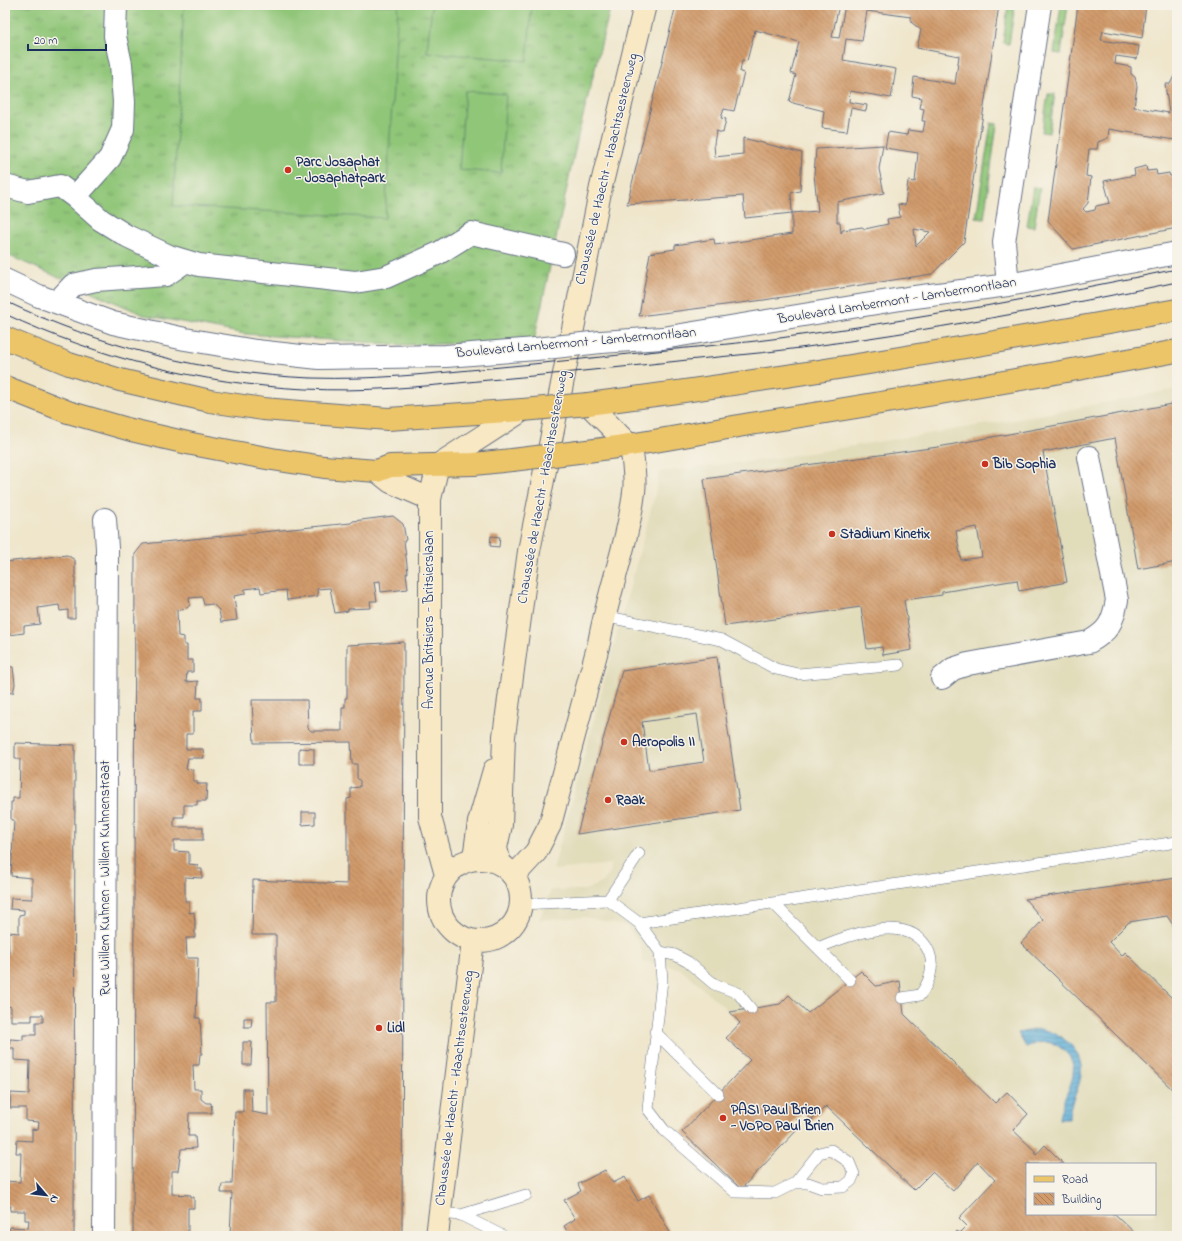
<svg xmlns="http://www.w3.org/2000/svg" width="1182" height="1241" font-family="'Indie Flower',sans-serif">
	<defs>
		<pattern id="grass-tufts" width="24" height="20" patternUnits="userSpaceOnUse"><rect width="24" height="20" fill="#90c678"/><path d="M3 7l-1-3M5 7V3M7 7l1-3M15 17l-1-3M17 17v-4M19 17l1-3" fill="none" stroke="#75a166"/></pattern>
		<pattern id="water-rules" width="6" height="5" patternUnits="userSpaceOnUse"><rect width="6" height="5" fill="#5aabd5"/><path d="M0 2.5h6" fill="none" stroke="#4a8cb0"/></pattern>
		<pattern id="building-back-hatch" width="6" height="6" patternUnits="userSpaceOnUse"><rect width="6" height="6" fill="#d19b6c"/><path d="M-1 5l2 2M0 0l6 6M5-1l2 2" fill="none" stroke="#a97f5c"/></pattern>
	</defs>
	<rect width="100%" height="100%" fill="#f7f3e8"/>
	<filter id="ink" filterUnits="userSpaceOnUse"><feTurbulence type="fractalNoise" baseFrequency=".025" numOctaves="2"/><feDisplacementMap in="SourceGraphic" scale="8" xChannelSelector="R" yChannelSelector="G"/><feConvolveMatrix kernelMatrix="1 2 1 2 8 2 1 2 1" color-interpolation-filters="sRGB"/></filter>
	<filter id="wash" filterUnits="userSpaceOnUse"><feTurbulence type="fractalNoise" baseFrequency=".012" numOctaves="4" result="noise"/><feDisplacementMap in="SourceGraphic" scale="16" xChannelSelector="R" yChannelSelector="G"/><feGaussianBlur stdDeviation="0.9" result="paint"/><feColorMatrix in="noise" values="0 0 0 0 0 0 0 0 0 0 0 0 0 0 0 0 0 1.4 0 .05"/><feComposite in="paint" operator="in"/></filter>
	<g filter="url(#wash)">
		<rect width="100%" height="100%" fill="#efe6cc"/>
		<!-- built -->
		<path fill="#e1dcba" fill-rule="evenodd" d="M1177,389V1236H977L959,1218L995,1179L977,1163L953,1191L932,1172L772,1005L730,1012L679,968L642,961L641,947L627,926L585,917L539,920L551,890H585L602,883L610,873L611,864L553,870L655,495L659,472L779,458L1008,421ZM1027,1164H1155V1214H1027Z"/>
		<!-- grass -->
		<path fill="url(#grass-tufts)" stroke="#567a6b" d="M5,5H611L578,136L534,341L404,345L245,334L144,315L5,254Z
			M1008,5H1015L1009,44L1003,43Z
			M1061,5H1068L1061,54L1054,53Z
			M1048,94H1055L1049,133L1042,132Z
			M991,123L997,124L984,219L976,218Z
			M1033,187L1040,188L1034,227L1027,226Z"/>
		<!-- pitch -->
		<path fill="#90c678" stroke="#567a6b" d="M184,5H398L385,218L173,206Z
			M432,5H532L527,61L427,52Z
			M465,91L506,94L501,173L459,170Z"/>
		<!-- water -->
		<path fill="url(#water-rules)" stroke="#3a6d9a" d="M1039,1029C1064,1033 1087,1053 1080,1080C1077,1094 1069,1104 1069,1119H1059C1061,1094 1089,1069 1061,1048C1049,1039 1039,1042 1026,1047L1018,1033Z"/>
		<g id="blocks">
			<!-- building -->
			<path fill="url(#building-back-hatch)" fill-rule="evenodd" d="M676,5H839L832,37L839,38L845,5H999L964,242L932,274L764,300L639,316L650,253L675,249V245L714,239L715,245L792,234V213L818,211L814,175L816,149L883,145L879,169L884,193L837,202V222H840L841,233L843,230L862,227L865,229L888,224L887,219L900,217L898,204L905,205L908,181L915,182L918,153L885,148L888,132L907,135L908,130L923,132L925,121H922L924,109L920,108L922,98L912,96L914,77L955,84L959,56L917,48L921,30L911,22V17L867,11L862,41L846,39L843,60L896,69L892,93L891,98L850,91L849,102L867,105L866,111L851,108L847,131L822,128L824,111L789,102L796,75L791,73L799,42L755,30L747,61L742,60L740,72L744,73L734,111L724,109L721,118L726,119L723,133L716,131L714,144L715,157L743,154V138L802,153L800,191L791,193L792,213L745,218L743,196L627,204ZM914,229L930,232L916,246Z
				M1078,5H1146L1142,38L1103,31L1101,40L1139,46L1137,59L1116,56L1115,64L1131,67V74L1135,77L1137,86L1134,107L1169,113L1165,84H1170L1177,70V137L1174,138V140L1109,129L1108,138L1098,142L1097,149H1089L1086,176L1091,177L1088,203L1083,209L1086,212L1095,210L1096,206L1110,203L1104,181L1135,175L1134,169L1146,166L1147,171L1156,170L1157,175L1169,173L1170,176L1177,175V228L1073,249L1048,221Z
				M1177,403V562L1138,569L1115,438L1043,452L1067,582L1019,591L1017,580L942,592V595L904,600L912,650L883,655L882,647L867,649L861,607L725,626L704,479L938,447ZM977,527L982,557L961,560L956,531Z
				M393,516L403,524L406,540L404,541L408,573H406L408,589L381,592L380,581L374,582L377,601H370L371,608L348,609V611L335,613L330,588L317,589L318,596L287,600L286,590L261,593L260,587L245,589V594L234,596L237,620L221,622L219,610L213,604L204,605L202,597L189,598L190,605L187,608L177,610L178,636L184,637V645H187V660H193V672H187L186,682L198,681L197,698H202V711H193V734H186V749H203L204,758H188L186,769L193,770V781H197V784H207L206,801H197V805H184V817H174V827H203V840H174V851L189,852V864L198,865L197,869H202V878L185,877V901H189V913L194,912L195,923V938H186L187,958H198L196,1018H200L202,1054H200L199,1065H193L194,1089H201V1099L206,1103H211L212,1113H189L188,1136H195L196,1148L181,1149L178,1171H172V1194L191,1195V1197H194V1208H188V1233L199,1234V1236H133L135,554L143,544L351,523L353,521Z
				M491,536L500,537L499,547L490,546Z
				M67,555L75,560V618H68V610L60,611L59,605L38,608L40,624L24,626V633L9,635L5,606V562Z
				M404,642L402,1236L230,1235L232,1193H221L222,1184H232L235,1112H243V1089H251L252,1112L268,1115L267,1002H276V935H252L253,880L347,884V799L351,798V788L360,787V781L357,778V764H352L351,742L254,743L252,700H307L308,728L311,731H342V707H345V698H347V645Z
				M717,657L740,810L577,834L622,671ZM697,714L704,762L649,770L642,722Z
				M5,666L13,667L15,684L13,693L5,692Z
				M15,743L75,745L74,1236H5V1233H9L10,1227L28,1228L29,1220H25V1211H10L11,1206L5,1205V1181L20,1182L21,1153H16L17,1140L32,1141V1129L38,1130L39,1122L26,1121V1108H10L11,1093L29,1094L30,1061L14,1060V1048H9L10,1039L23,1040V1035H36V1022H43V1015H32V1021H11V1007L5,1005V953H9L8,932L19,933V915L24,914V910L10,909L11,898L32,899V878L11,876L14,820H11V802H13V798H19L20,759H15Z
				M299,748L314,749V764H299Z
				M302,812H315V824L302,825Z
				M1177,878V931L1167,916L1129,922L1109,942L1122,956L1125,952L1177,1003V1094L1021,943L1043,920L1025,899Z
				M861,971L876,986L900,981L904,1014L995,1103L1007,1092L1028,1114L1013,1130L1036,1152L1034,1153L1036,1155L1045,1145L1064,1164H1027V1214H1115L1138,1236H952L957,1231L960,1233L967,1226L959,1218L995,1180L978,1162L953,1191L932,1172L914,1190L826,1106L812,1120L803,1112L792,1123L798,1129L741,1189L682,1132L750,1060L726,1038L740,1023L730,1012L780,1004L789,995L808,1013Z
				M244,1018H252L251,1027H244Z
				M243,1042H252L251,1065H243Z
				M605,1170L613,1183L625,1177L638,1201L649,1195L672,1236H570L564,1226L575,1219L564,1200L581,1191L578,1184Z"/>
		</g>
	</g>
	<g filter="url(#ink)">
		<use href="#blocks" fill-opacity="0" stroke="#656f84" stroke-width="1"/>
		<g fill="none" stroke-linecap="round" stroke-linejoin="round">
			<defs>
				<path id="lane" d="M603,616L722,640L776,669L798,674L899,665
					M608,900L639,853
					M773,903L850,980
					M521,904L608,900L639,923L1177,842
					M639,923L660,952L662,980L648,1109L664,1130L735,1192L775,1193L795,1183H808L822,1188L843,1187L851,1181L854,1174L849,1162L831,1150L819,1153L795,1183
					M818,948C848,935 911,911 929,952C935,967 929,983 920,995L902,998
					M660,952L675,955L688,962L714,984L738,993L751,1009
					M655,1032L718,1094
					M440,1213L461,1215L503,1236
					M461,1215L526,1195"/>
				<path id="street" d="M5,186L28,192L60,186L75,197L101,220L127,236L169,256L199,265L355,282L386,277L439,253L471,233L563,254
					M75,197L110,158L123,129L124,102L121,64L115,36L116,5
					M5,280L39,296L113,323L185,339L256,351L319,358L446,356L536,349
					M1008,285L1004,242L1040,5
					M57,302L73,285L96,280L166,275L186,261
					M601,342L663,338L907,298L1008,285L1177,253
					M942,678L953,669L968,664L1089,642C1109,631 1113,622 1117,600L1089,457
					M104,1236L107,548L105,519"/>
				<path id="secondary" d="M377,471L391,482L430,499
					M439 900a41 41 0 1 1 82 0a41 41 0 1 1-82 0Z
					M472,859L475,851L479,822L494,770
					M500,863L496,848L501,825L504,736L529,551L601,187L645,5
					M446,875L430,817V499L438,465L523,410
					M514,876L536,852L550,825L599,643C608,592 628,543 634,492C636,477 633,461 631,447L588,404
					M437,1236L473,941"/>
				<path id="primary" d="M5,338L69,364L120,380L210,401L263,409L388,419L523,410
					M5,387L68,412L131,430L192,444L272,459L324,467L377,471L390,466L474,464L512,460
					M588,404C785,379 981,345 1177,310
					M578,452C636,446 692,434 750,424C892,402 1035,377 1177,351"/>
			</defs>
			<!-- lane casing -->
			<use href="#lane" stroke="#656f84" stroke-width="12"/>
			<!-- street casing -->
			<use href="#street" stroke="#656f84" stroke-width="24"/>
			<!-- secondary casing -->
			<use href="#secondary" stroke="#656f84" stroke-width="24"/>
			<!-- primary casing -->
			<use href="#primary" stroke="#656f84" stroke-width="24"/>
			<!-- lane -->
			<use href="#lane" stroke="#fff" stroke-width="11"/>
			<!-- street -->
			<use href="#street" stroke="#fff" stroke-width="22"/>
			<!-- secondary -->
			<use href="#secondary" stroke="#f8e8c3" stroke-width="22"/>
			<!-- primary -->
			<use href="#primary" stroke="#edc569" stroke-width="22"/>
			<!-- tram -->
			<path stroke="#1b2f5e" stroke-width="1" d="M5,301C99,346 206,374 311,378C371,380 430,374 490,368C546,363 601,357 657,351C702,346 748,343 794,336C922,319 1050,295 1177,269
				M5,314C99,358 201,384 305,389C363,392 421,387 478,381C536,376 593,370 651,364C700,358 750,355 800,348C926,331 1052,308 1177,282"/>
			<defs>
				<path id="street-bridge" d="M536,349L601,342"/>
				<path id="primary-bridge" d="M523,410L588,404
					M512,460L578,452"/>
			</defs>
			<!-- street-bridge casing -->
			<use href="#street-bridge" stroke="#656f84" stroke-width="24" stroke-linecap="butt"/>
			<!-- primary-bridge casing -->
			<use href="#primary-bridge" stroke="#656f84" stroke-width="24" stroke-linecap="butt"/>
			<!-- street-bridge -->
			<use href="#street-bridge" stroke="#fff" stroke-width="22"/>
			<!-- primary-bridge -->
			<use href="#primary-bridge" stroke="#edc569" stroke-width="22"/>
		</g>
	</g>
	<!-- markers -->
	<g fill="#c8321e" stroke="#f7f3e8" stroke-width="1.5">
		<circle cx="288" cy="170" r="4"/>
		<circle cx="985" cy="464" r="4"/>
		<circle cx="832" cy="534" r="4"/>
		<circle cx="624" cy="742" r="4"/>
		<circle cx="608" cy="800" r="4"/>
		<circle cx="379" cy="1028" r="4"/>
		<circle cx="723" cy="1118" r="4"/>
	</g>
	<g text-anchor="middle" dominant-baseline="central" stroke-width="3" stroke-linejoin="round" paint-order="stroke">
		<!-- poi labels -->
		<g font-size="14" font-weight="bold" fill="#1b2f5e" stroke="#f7f3e8" text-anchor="start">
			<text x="296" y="162">Parc Josaphat<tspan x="296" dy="16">- Josaphatpark</tspan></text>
			<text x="993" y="464">Bib Sophia</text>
			<text x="840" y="534">Stadium Kinetix</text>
			<text x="632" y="742">Aeropolis II</text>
			<text x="616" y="800">Raak</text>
			<text x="387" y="1028">Lidl</text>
			<text x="731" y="1110">PASI Paul Brien<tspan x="731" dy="16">- VOPO Paul Brien</tspan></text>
		</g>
		<!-- street labels -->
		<g font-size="14" fill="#1b2f5e" stroke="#f7f3e8">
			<text transform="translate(607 169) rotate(-77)">Chaussée de Haecht - Haachtsesteenweg</text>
			<text transform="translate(897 301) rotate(-9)">Boulevard Lambermont - Lambermontlaan</text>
			<text transform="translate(576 343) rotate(-5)">Boulevard Lambermont - Lambermontlaan</text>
			<text transform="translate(543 487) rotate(-80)">Chaussée de Haecht - Haachtsesteenweg</text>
			<text transform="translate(429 620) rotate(-90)">Avenue Britsiers - Britsierslaan</text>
			<text transform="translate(105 878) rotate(-90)">Rue Willem Kuhnen - Willem Kuhnenstraat</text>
			<text transform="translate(455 1088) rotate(-83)">Chaussée de Haecht - Haachtsesteenweg</text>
		</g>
	</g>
	<!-- margin -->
	<rect width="1182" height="1241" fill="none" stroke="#f7f3e8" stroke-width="20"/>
	<!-- legend -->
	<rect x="1026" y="1163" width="130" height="52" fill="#f7f3e8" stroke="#9fa5b1"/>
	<rect x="1034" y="1176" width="20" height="6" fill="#edc569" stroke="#9fa5b1"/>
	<text x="1062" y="1183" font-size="12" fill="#1b2f5e">Road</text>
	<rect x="1034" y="1193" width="20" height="12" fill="url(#building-back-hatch)" stroke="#9fa5b1"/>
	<text x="1062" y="1203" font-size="12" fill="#1b2f5e">Building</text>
	<!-- north arrow -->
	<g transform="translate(46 1195) rotate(118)" stroke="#f7f3e8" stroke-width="3" paint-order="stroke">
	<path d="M0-3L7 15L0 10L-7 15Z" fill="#1b2f5e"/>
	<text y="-6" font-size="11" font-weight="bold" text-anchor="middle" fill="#1b2f5e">N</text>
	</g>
	<!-- scale -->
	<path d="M28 44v6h78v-6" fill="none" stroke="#1b2f5e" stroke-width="2"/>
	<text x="34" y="44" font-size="12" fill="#1b2f5e" stroke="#f7f3e8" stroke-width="3" paint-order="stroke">20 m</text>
</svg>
